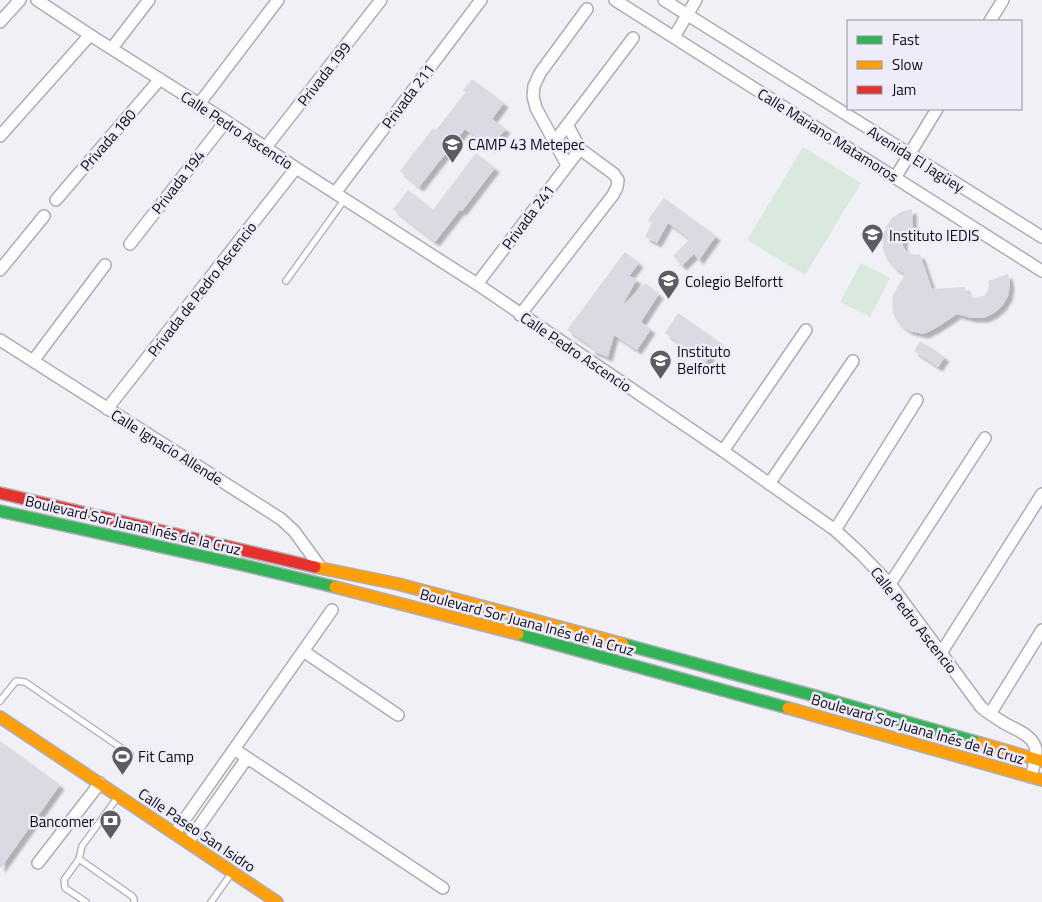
<svg xmlns="http://www.w3.org/2000/svg" width="1042" height="902" font-family="'Titillium Web',sans-serif">
	<defs>
		<filter id="shadow"><feDropShadow dx="4.5" dy="4.5" stdDeviation="1" flood-color="#0004"/></filter>
	</defs>
	<rect width="100%" height="100%" fill="#f1f0f6"/>
	<!-- green -->
	<path fill="#d9e9dd" d="M803,147L861,183L805,275L747,240Z
		M861,263L890,278L870,317L840,302Z"/>
	<!-- building -->
	<path fill="#dbd9e2" filter="url(#shadow)" d="M472,79L504,103L492,119L506,129L490,148L465,129L419,187L400,171L433,128L436,130L466,92L463,90Z
		M476,153L495,168L462,211L460,210L435,242L393,209L408,190L433,210Z
		M664,198L716,236L699,260L694,254L682,266L673,256L690,239L668,223L657,243L645,237L652,223L648,220Z
		M912,209L913,231L905,235L903,240V246L906,251L911,254L916,255L920,254L932,289L965,287L966,292L974,298L980,297L985,295L988,290L989,285L988,281L1008,274L1010,285L1008,296L1002,306L994,313L984,318H972L957,314L936,328L924,334L910,331L903,327L896,320L893,312L892,303L893,295L905,274L895,268L887,260L883,249L882,238L886,227L892,218L901,212Z
		M625,252L639,263L629,276L637,279L622,306L645,283L659,294L641,322L651,329L637,350L614,335L608,357L591,350L592,347L567,330Z
		M678,313L719,342L706,362L665,333Z
		M920,341L945,357L938,367L914,351Z
		M0,741L60,785L0,869Z"/>
	<g fill="none" stroke-linecap="round" stroke-linejoin="round">
		<defs>
			<path id="lane" d="M286,281L345,199
				M0,701L16,681L25,682L130,754
				M79,859L82,846L117,798
				M86,902L65,888L64,880L79,859L132,896L134,899V902
				M211,902L231,874"/>
			<path id="street" d="M37,0L90,35L226,121L296,168L477,284L723,451L835,530L860,553L890,584L981,707C988,713 996,718 1004,723C1014,729 1034,735 1036,750C1036,759 1033,769 1031,777
				M615,0L1042,271
				M664,0L1042,237
				M990,21L1003,0
				M0,22L20,0
				M674,37L696,0
				M112,48L149,0
				M199,104L278,0
				M0,136L90,35
				M555,141L633,38
				M266,147L381,0
				M567,165L536,108L533,96L534,86L540,73L587,9
				M895,178L937,109
				M335,193L481,0
				M56,200L160,79
				M130,244L226,121
				M0,270L44,216
				M477,284L580,149
				M520,315L613,195L617,187L618,180L614,174L580,149L568,126
				M0,340L281,519L294,531L321,568
				M33,361L105,265
				M107,409L296,168
				M723,451L806,330
				M769,484L853,361
				M835,530L917,400
				M890,584L985,438
				M303,651L398,715
				M941,653L1042,494
				M990,714L1042,630
				M234,749L443,888
				M175,833L332,610
				M188,842L247,758
				M38,863L100,783"/>
			<path id="fast" d="M0,511L243,565L335,587
				M518,634L788,708
				M623,644L819,697L980,743"/>
			<path id="slow" d="M315,567L398,584L623,644
				M335,587L518,634
				M788,708L1042,780
				M0,717L277,902
				M980,743L1042,761"/>
			<path id="jam" d="M0,493L315,567"/>
		</defs>
		<!-- lane casing -->
		<use href="#lane" stroke="#aeacb5" stroke-width="8"/>
		<!-- street casing -->
		<use href="#street" stroke="#aeacb5" stroke-width="14"/>
		<!-- fast casing -->
		<use href="#fast" stroke="#aeacb5" stroke-width="14"/>
		<!-- slow casing -->
		<use href="#slow" stroke="#aeacb5" stroke-width="14"/>
		<!-- jam casing -->
		<use href="#jam" stroke="#aeacb5" stroke-width="14"/>
		<!-- lane -->
		<use href="#lane" stroke="#fdfdfe" stroke-width="5.5"/>
		<!-- street -->
		<use href="#street" stroke="#fdfdfe" stroke-width="11"/>
		<!-- fast -->
		<use href="#fast" stroke="#30b455" stroke-width="11"/>
		<!-- slow -->
		<use href="#slow" stroke="#ff9f0a" stroke-width="11"/>
		<!-- jam -->
		<use href="#jam" stroke="#e5322d" stroke-width="11"/>
	</g>
	<!-- icons -->
	<defs>
		<symbol id="school-pin" viewBox="-11 -11 22 30"><path d="M0 17L-7.5 6A9.5 9.5 0 1 1 7.5 6Z" fill="#5d5b64" stroke="#efecfa"/><path d="M0-5L7-2L0 1L-7-2ZM-4 1L0 2.5L4 1V4Q0 6-4 4Z" fill="#fff"/></symbol>
		<symbol id="stadium-pin" viewBox="-11 -11 22 30"><path d="M0 17L-7.5 6A9.5 9.5 0 1 1 7.5 6Z" fill="#5d5b64" stroke="#efecfa"/><path d="M0-5a6.5 5 0 1 0 0 10a6.5 5 0 1 0 0-10ZM-3.5-1.8h7v3.6h-7Z" fill="#fff"/></symbol>
		<symbol id="bank-pin" viewBox="-11 -11 22 30"><path d="M0 17L-7.5 6A9.5 9.5 0 1 1 7.5 6Z" fill="#5d5b64" stroke="#efecfa"/><path d="M-6-4H6V4H-6ZM0-2.3a2.3 2.3 0 1 0 0 4.6a2.3 2.3 0 1 0 0-4.6Z" fill="#fff"/></symbol>
	</defs>
	<g fill-rule="evenodd">
		<use href="#school-pin" x="440" y="132" width="25" height="34"/>
		<use href="#school-pin" x="860" y="222" width="25" height="34"/>
		<use href="#school-pin" x="656" y="268" width="25" height="34"/>
		<use href="#school-pin" x="648" y="348" width="25" height="34"/>
		<use href="#stadium-pin" x="110" y="744" width="25" height="34"/>
		<use href="#bank-pin" x="98" y="808" width="25" height="34"/>
	</g>
	<g text-anchor="middle" dominant-baseline="central" stroke-width="5" stroke-linejoin="round" paint-order="stroke">
		<!-- street labels -->
		<g font-size="15" fill="#0d0b15" stroke="#efecfa">
			<text transform="translate(324 74) rotate(-52)">Privada 199</text>
			<text transform="translate(408 96) rotate(-53)">Privada 211</text>
			<text transform="translate(237 130) rotate(33)">Calle Pedro Ascencio</text>
			<text transform="translate(828 135) rotate(32)">Calle Mariano Matamoros</text>
			<text transform="translate(108 140) rotate(-49)">Privada 180</text>
			<text transform="translate(916 159) rotate(32)">Avenida El Jagüey</text>
			<text transform="translate(178 182) rotate(-52)">Privada 194</text>
			<text transform="translate(528 217) rotate(-53)">Privada 241</text>
			<text transform="translate(202 289) rotate(-52)">Privada de Pedro Ascencio</text>
			<text transform="translate(576 352) rotate(34)">Calle Pedro Ascencio</text>
			<text transform="translate(167 447) rotate(32)">Calle Ignacio Allende</text>
			<text transform="translate(133 525) rotate(13)">Boulevard Sor Juana Inés de la Cruz</text>
			<text transform="translate(914 620) rotate(52)">Calle Pedro Ascencio</text>
			<text transform="translate(527 622) rotate(15)">Boulevard Sor Juana Inés de la Cruz</text>
			<text transform="translate(918 729) rotate(16)">Boulevard Sor Juana Inés de la Cruz</text>
			<text transform="translate(197 830) rotate(34)">Calle Paseo San Isidro</text>
		</g>
		<!-- poi labels -->
		<g font-size="15" fill="#0d0b15" stroke="#efecfa" text-anchor="start">
			<text x="468" y="144">CAMP 43 Metepec</text>
			<text x="889" y="235">Instituto IEDIS</text>
			<text x="685" y="281">Colegio Belfortt</text>
			<text x="677" y="351">Instituto<tspan x="677" dy="17">Belfortt</tspan></text>
			<text x="138" y="756">Fit Camp</text>
			<text x="94" y="821" text-anchor="end">Bancomer</text>
		</g>
	</g>
	<!-- legend -->
	<rect x="847" y="20" width="175" height="90" fill="#efecfa" stroke="#95929e"/>
	<rect x="857" y="36" width="25" height="8" fill="#30b455" stroke="#95929e"/>
	<text x="892" y="45" font-size="15" fill="#0d0b15">Fast</text>
	<rect x="857" y="61" width="25" height="8" fill="#ff9f0a" stroke="#95929e"/>
	<text x="892" y="70" font-size="15" fill="#0d0b15">Slow</text>
	<rect x="857" y="86" width="25" height="8" fill="#e5322d" stroke="#95929e"/>
	<text x="892" y="95" font-size="15" fill="#0d0b15">Jam</text>
</svg>
